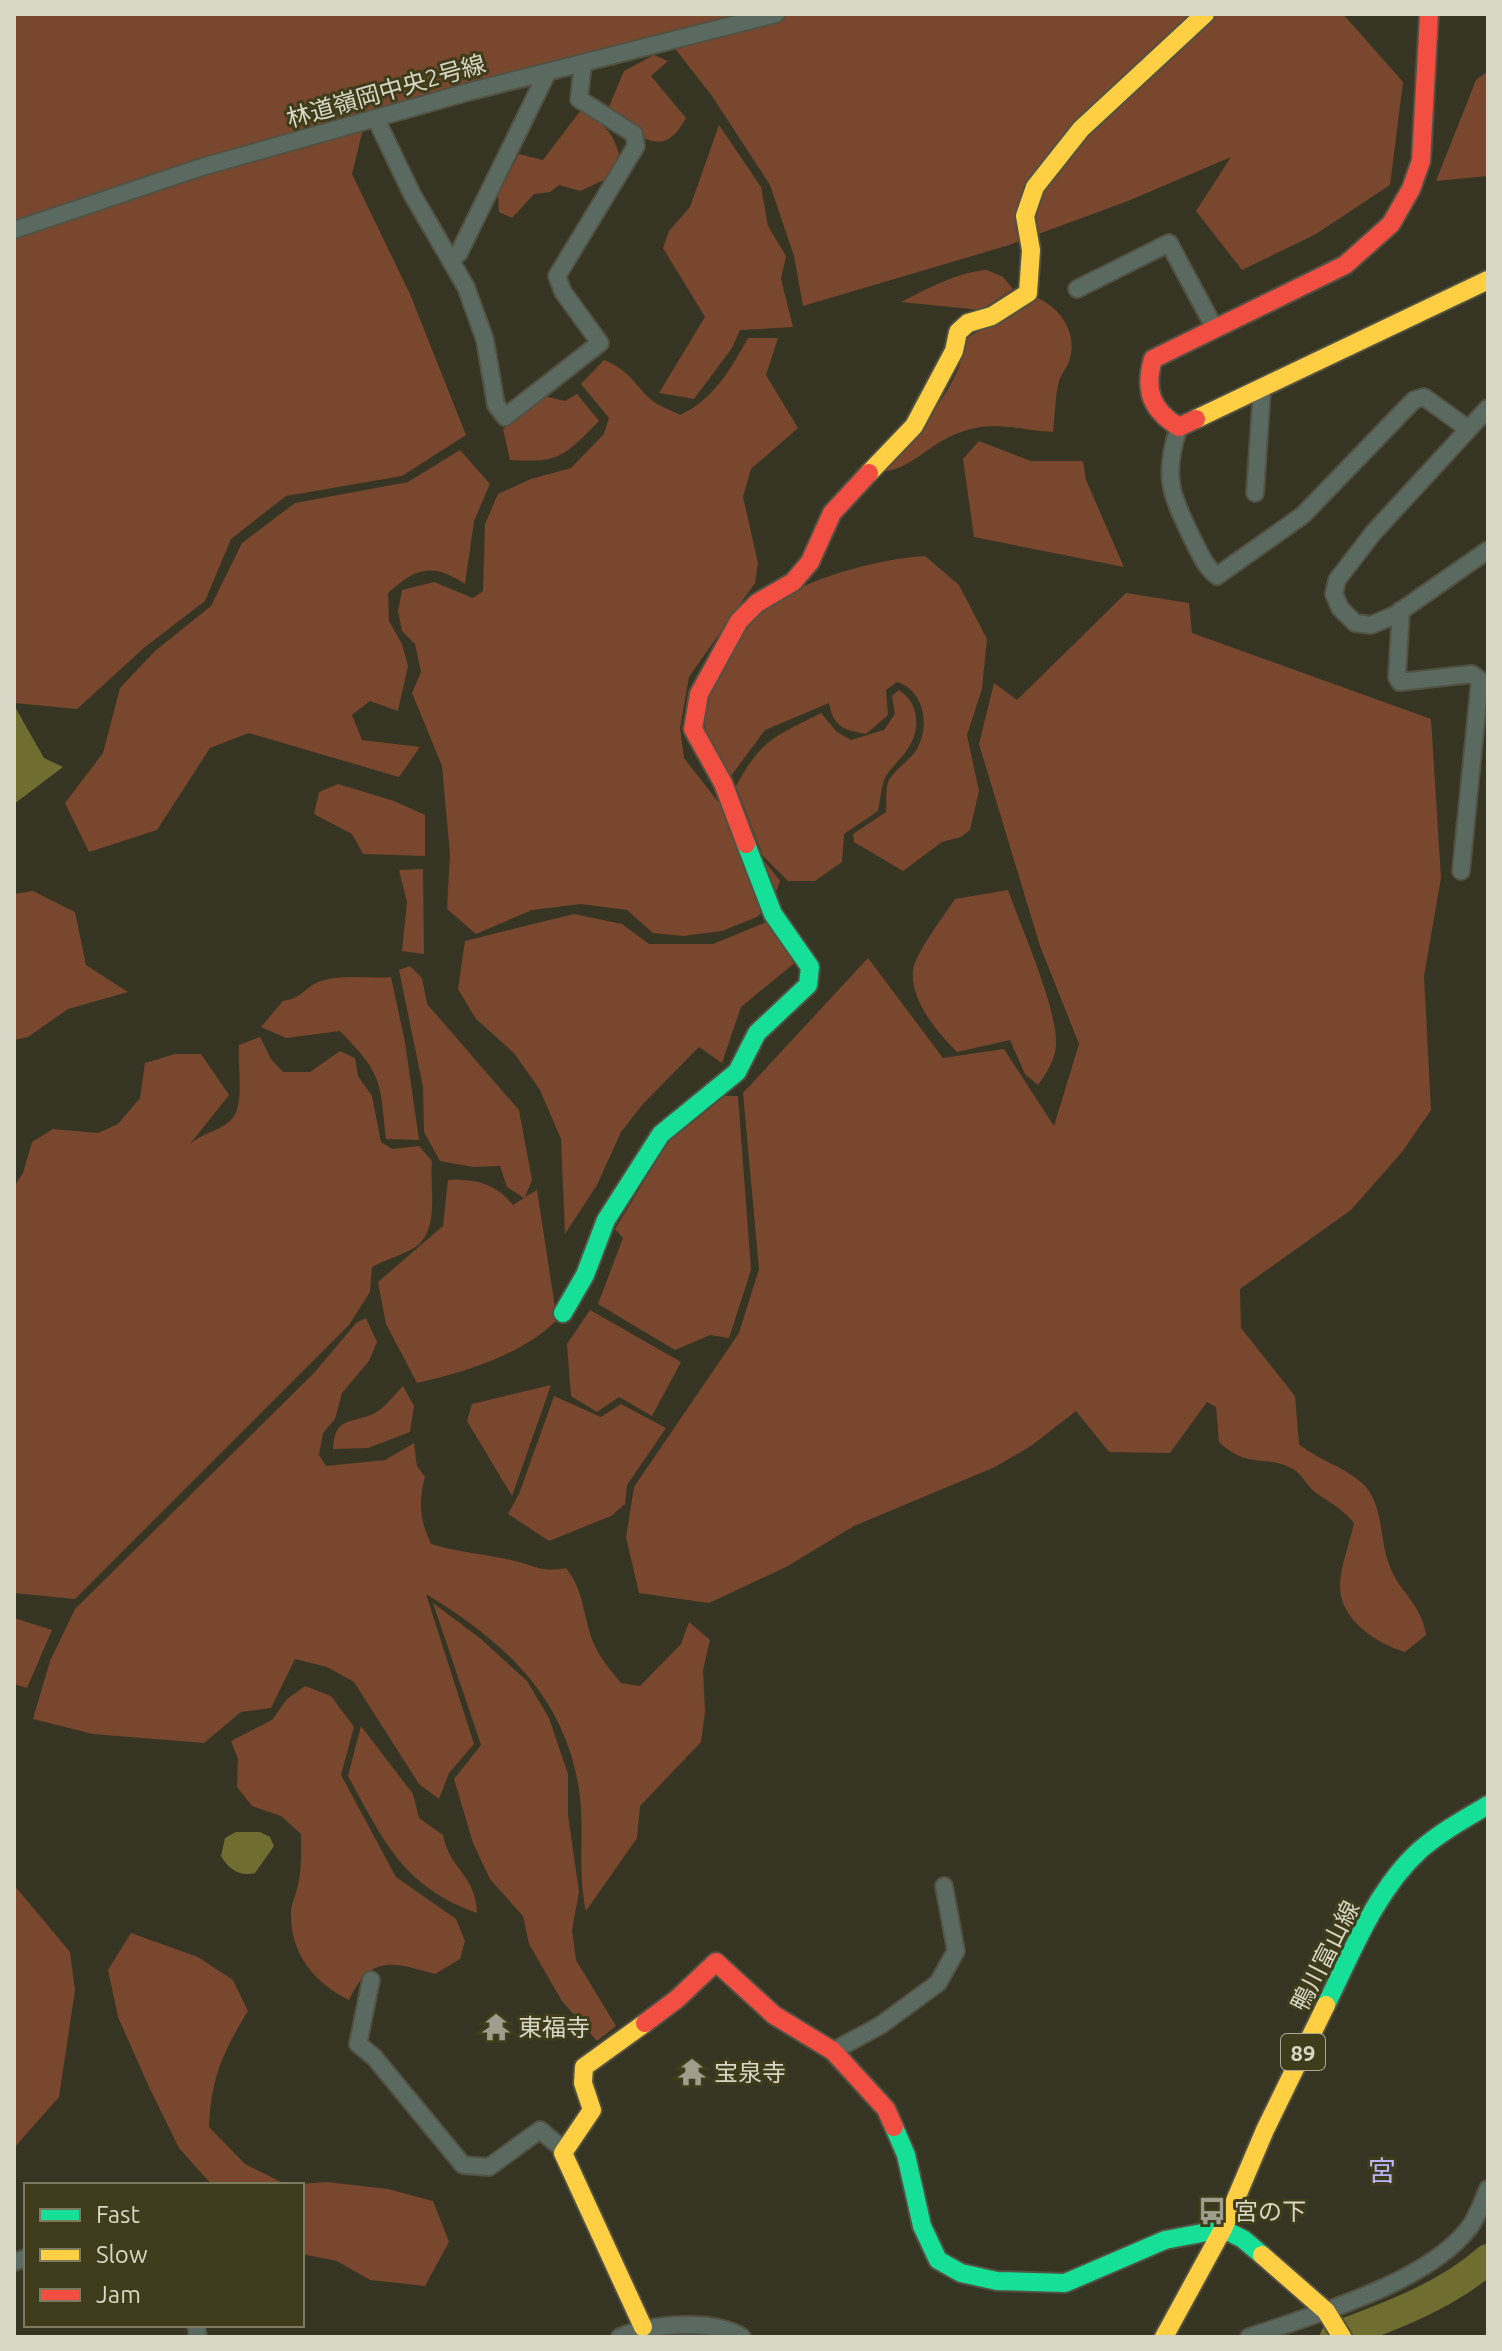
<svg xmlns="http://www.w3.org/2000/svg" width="1502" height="2351" font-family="Ubuntu,'Noto Sans JP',sans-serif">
	<rect width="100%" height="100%" fill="#363523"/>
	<!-- green -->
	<path fill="#78472d" d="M14,14H1343L1403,82L1390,185L1316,234L1242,270L1196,211L1231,157L1128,201L1006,246L803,306L794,256L770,185L712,96L666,37L366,117L352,174L410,294L466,435L402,476L286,496L231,539L205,601L145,647L77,709L14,703Z
		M654,55L668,61L651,76L686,118C662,164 635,133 608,109L624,71Z
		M1488,71V176L1436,181L1476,80Z
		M581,110C603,123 615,133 620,159L608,178L580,191L559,185L550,192L534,194L512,218L499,212L498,194L519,154L543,160Z
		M719,125L761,187L768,226L786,256L781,279L793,327L740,330L732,348L694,399L659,393L705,317L663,248L669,231L690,207Z
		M987,270L1003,277L1013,289L981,310L901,302C927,289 957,272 987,270Z
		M1036,297C1061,308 1080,335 1068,364C1065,370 1061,375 1059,381C1055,397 1055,415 1053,432C1010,430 993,417 949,437C927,448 908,469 885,471C916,431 960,389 967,338Z
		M748,338H778L766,375L798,428L751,469L743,497L758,563L755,583L689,677L680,728L684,758L780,881L772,902L757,917L722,931L683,936L653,933L627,910L581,904L532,910L476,934L447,909L450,854L442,766L412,693L421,672L415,644L402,631L398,611L402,590L434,582L473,598L483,591L485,524L498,494L531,479L571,468L604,434L609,418L581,384L604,360C634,372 636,390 657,404C664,408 673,411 680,415C714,399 730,370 748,338Z
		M577,394L599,421C564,456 561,463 510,460L503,429L544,396L565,401Z
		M979,441L1031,461H1083L1086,480L1124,567L974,537L963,459Z
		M460,450L490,484L474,521L465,584C432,562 416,568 388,593L389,621L402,644L408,666L398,711L370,701L352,715L362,740L420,747L399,777L249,733L210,748L157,830L89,852L65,803L103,753L120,688L155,651L211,606L242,543L295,503L408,482Z
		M925,556L959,585L987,639L982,689L967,735L979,791L970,830L961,837L942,842L903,871L854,842L853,834L886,812C887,804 885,787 889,780C895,770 908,761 915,752C931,729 925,690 897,682L886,690L888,715L866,734C843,730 833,726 829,703L765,730L731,776C699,734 695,711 723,665C732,650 740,629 752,618C794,581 870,560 925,556Z
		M1126,593L1189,603L1192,633L1431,719L1441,878L1424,976L1431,1110L1402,1152L1351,1210L1240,1289L1241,1328L1295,1396L1299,1444C1320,1462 1346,1466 1366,1487C1383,1507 1380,1541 1389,1564C1398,1592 1421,1602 1426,1635L1405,1652C1377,1644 1338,1619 1340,1584C1341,1564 1350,1542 1354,1523C1342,1508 1330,1503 1315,1492C1307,1486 1302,1474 1293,1469C1267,1454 1248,1470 1219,1442L1216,1407L1207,1402L1170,1453L1109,1452L1076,1411L1031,1446L995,1467L854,1526L786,1567L709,1603L639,1593L626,1537L634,1487L739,1333L759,1269L743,1093L868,958L943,1058L1004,1049L1054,1126L1079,1044L1040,946L979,744L994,683L1017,700Z
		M899,690C920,704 921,730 907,750C900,761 889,768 884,780C881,790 880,801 878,811L844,834L842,862L815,881H788L763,856L736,786C762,738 775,737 821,713L837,732L851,740L884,730L895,714L892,696Z
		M338,784L394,801L425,815V856L363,854L352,834L314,814L319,792Z
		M423,869L424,954L402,951L407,902L399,870Z
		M1008,890C1021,928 1058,1008 1056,1046C1055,1060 1046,1074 1038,1085L1025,1074L1010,1040L957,1052C937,1032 910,1000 913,970C915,954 945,914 955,899Z
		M33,891L75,912L86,965L128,992L68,1009L28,1037L14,1040V894Z
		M574,914L622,924L649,944H713L769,921L797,961L741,1007L722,1063L699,1047L643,1104L621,1132L597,1185L565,1234L561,1139L540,1090L514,1053L476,1019L458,989L465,941Z
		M410,966L422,978L427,1004L519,1110L532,1180L525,1197L537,1190L557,1320C521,1355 466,1372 417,1383L386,1324L378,1282L443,1226L448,1180C475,1179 495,1183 513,1205L524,1198L507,1187L500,1166L473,1167L440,1161L424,1132L423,1087L399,970Z
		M391,977L405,1042L419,1140L386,1139C380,1081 383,1075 340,1031L286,1038L261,1027L283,1001C304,998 305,986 321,981C343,974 369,979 391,977Z
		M260,1037L271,1059L283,1072H310L340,1051L355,1058L358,1076L372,1096L381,1142L392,1149L419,1146L432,1161C429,1186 440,1226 418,1245C407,1254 386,1259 372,1267L370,1292L349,1325L75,1599L14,1593V1187L23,1173L32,1142L53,1129L98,1133L118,1124L140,1098L145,1063L175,1054H201L229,1095L190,1144C202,1133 219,1131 230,1121C246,1106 237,1067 239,1045Z
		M725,1096H738L751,1270L729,1338L710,1335L675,1350L598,1304L623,1238L615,1229L668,1142Z
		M590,1310L681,1362L652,1416L619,1397L597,1412L571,1396L567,1344Z
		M366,1318L377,1342L369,1361L342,1393L335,1419L323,1433L319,1455L326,1466L385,1460L414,1443L417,1466L425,1477C418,1502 420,1521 431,1544C458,1552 484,1554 511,1560C535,1565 540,1573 566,1568C587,1594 582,1623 598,1652C604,1663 613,1673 621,1683L640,1686L681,1644L689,1622L710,1640L703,1670L705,1712L701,1742L640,1806L637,1838L586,1911C577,1872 585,1829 579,1789C564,1695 503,1641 426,1594L474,1744L449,1773L439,1799L419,1784L354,1682L327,1667L295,1659L271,1708L241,1712L204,1743L93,1734L33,1719L50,1661L75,1609L315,1372L356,1323Z
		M551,1385L512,1496L467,1421L472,1404Z
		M403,1386L414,1406L410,1432L368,1448L333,1449C335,1416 350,1424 373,1414C384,1409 394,1395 403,1386Z
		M554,1396L601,1417L621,1404L666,1428L627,1485L625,1504L611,1516L549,1541L508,1514L519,1494Z
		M433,1603L481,1639L527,1681L549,1718L568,1774V1815L579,1892L572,1930L576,1960L616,2026L597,2041L562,2001L529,1944L523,1916L490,1879L473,1843L454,1779L481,1745Z
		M14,1618L52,1630L27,1688L14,1684Z
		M305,1686L331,1696L354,1727L341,1775L396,1877L456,1919L465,1941L460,1959L435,1974C392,1962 371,1954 349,2000C316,1984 291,1955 291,1916C290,1906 296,1895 298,1885C302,1868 301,1851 301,1834L281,1816L252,1806L237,1787L238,1759L231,1741L272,1720L287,1699Z
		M361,1726L413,1794L419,1818L443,1835C450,1871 476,1874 477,1913C402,1886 384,1841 348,1776Z
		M14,1885L70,1952L75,1990L59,2097L14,2148Z
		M131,1933L198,1957L233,1980L248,2011C223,2052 211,2078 209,2127L245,2164L287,2185L327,2182L388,2189L433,2201L449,2242L425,2286L370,2280L337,2261L302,2254V2185H212L179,2148L149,2087L118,2017L108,1970Z"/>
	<!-- water -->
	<path fill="#706d31" d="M15,707L44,758L63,767L14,804Z
		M236,1832H260L270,1837L274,1846L255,1873C240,1877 228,1869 221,1856L225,1838Z"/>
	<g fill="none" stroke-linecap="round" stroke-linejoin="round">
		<!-- river -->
		<path stroke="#706d31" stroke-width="30" d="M1335,2337C1388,2317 1445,2297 1488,2259"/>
		<defs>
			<path id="street" d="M376,119L412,194L466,287L485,340L496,405L505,417L600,343L563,292L557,276L636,146L634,134L579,99L583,63
				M14,230L202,167L468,92L776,14
				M450,259L459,253L547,73
				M1077,289L1169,243L1214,327
				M1488,408L1374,532L1337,580L1334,594L1340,608L1355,623L1371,625L1395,615L1488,550
				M1179,427C1162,477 1171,494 1193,540C1200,553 1205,567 1217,576L1303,515L1414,400L1424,397L1467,428
				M1255,493L1262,389
				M1401,610L1397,677L1400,682L1472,674L1480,680L1461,871
				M371,1980L358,2044L374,2057L463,2165L489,2167L540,2130L564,2150
				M833,2051L881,2025L938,1983L956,1951L944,1886
				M14,2262L26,2258
				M196,2325L198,2337
				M620,2337C650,2324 713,2318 742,2337
				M1249,2337C1313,2315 1427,2283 1469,2228C1477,2218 1482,2202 1488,2189"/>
			<path id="fast" d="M563,1313L585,1275L606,1220L661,1134L737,1072L757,1033L808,985L810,967L773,914L746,844
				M1326,2005C1352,1952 1376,1890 1420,1850C1441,1832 1464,1819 1488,1805
				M894,2127L906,2155L922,2226L938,2260L961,2273L997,2281L1065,2283L1165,2240L1223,2229L1243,2239L1262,2255"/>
			<path id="slow" d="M1196,419L1488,280
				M869,473L914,426L954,351L958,332L968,323L992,316L1028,293L1031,250L1025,216L1035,187L1081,129L1205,14
				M1262,2255L1326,2311L1342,2337
				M643,2327L563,2153L592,2110L583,2083L584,2067L645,2023
				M1164,2337L1223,2229L1265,2130L1326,2005"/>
			<path id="jam" d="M1196,419L1179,427C1151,410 1144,390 1153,359L1345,265L1391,224L1411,189L1421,161L1429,14
				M746,844L723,783L693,729L699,694L739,621L757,603L793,582L810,562L832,513L869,473
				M645,2023L677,1999L716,1962L774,2015L833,2051L886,2109L894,2127"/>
		</defs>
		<!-- street casing -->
		<use href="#street" stroke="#525142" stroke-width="20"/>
		<!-- fast casing -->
		<use href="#fast" stroke="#525142" stroke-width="22"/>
		<!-- slow casing -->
		<use href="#slow" stroke="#525142" stroke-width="22"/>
		<!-- jam casing -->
		<use href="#jam" stroke="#525142" stroke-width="22"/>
		<!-- street -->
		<use href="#street" stroke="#5b6a61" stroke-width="16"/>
		<!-- fast -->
		<use href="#fast" stroke="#16e098" stroke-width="18"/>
		<!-- slow -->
		<use href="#slow" stroke="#ffcf43" stroke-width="18"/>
		<!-- jam -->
		<use href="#jam" stroke="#f24e42" stroke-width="18"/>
	</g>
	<!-- icons -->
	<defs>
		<symbol id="temple-bare" viewBox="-9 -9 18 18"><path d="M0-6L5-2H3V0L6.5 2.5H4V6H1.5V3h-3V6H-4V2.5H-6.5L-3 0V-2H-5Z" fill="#9f9e8c" stroke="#3e3c1b" stroke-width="2.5" paint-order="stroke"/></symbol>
		<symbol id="bus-bare" viewBox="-9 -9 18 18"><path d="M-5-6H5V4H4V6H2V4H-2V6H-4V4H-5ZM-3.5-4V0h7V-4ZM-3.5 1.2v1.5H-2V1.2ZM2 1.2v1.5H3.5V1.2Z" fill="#9f9e8c" stroke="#3e3c1b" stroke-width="2.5" paint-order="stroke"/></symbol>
	</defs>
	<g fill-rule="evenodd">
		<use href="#temple-bare" x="476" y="2007" width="40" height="40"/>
		<use href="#temple-bare" x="672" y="2052" width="40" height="40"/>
		<use href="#bus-bare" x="1192" y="2191" width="40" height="40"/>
	</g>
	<g text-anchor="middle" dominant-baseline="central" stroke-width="6" stroke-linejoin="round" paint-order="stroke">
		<!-- shield labels -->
		<rect fill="#3e3c1b" stroke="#aaa892" stroke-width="2" x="1281" y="2034" width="44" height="36" rx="6"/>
		<g font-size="22" font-weight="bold" fill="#d8d7c5">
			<text x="1303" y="2052">89</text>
		</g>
		<!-- street labels -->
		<g font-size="24" fill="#d8d7c5" stroke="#3e3c1b">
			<text transform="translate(386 91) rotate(-16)">林道嶺岡中央2号線</text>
			<text transform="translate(1325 1956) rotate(-63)">鴨川富山線</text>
		</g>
		<!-- poi labels -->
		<g font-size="24" fill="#d8d7c5" stroke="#3e3c1b" text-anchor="start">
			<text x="518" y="2027">東福寺</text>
			<text x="714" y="2072">宝泉寺</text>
			<text x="1234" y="2211">宮の下</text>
		</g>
		<!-- quarter labels -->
		<g font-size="28" fill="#b9b6fd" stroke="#3e3c1b">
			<text x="1382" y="2170">宮</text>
		</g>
	</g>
	<!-- border -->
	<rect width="1502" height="2351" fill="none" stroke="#d8d7c5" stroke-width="32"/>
	<!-- legend -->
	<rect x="24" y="2183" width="280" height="144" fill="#3e3c1b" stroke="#7c7a5f" stroke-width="2"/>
	<rect x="40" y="2209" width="40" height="12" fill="#16e098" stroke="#7c7a5f" stroke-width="2"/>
	<text x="96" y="2223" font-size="24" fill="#d8d7c5">Fast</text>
	<rect x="40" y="2249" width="40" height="12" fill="#ffcf43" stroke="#7c7a5f" stroke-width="2"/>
	<text x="96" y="2263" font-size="24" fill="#d8d7c5">Slow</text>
	<rect x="40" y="2289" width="40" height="12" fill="#f24e42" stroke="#7c7a5f" stroke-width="2"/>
	<text x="96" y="2303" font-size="24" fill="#d8d7c5">Jam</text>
</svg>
